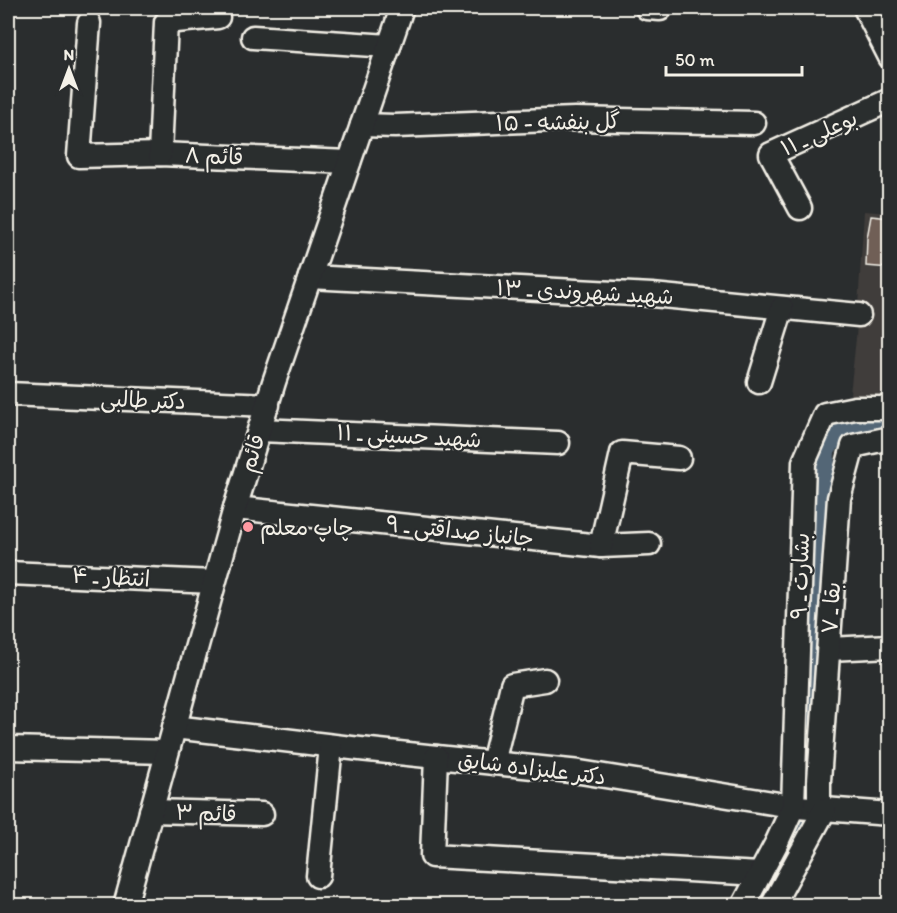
<svg xmlns="http://www.w3.org/2000/svg" width="897" height="913" font-family="Itim,'Playpen Sans Arabic',sans-serif">
  <rect width="100%" height="100%" fill="#2a2d2e"/>
  <filter id="ink" filterUnits="userSpaceOnUse"><feTurbulence type="fractalNoise" baseFrequency=".0167" numOctaves="2"/><feDisplacementMap in="SourceGraphic" scale="12" xChannelSelector="R" yChannelSelector="G"/><feConvolveMatrix kernelMatrix="1 2 1 2 8 2 1 2 1" color-interpolation-filters="sRGB"/></filter>
  <g filter="url(#ink)">
    <polygon fill="#3f3c3a" points="864,211 889,213 889,401 849,403 856,338"/>
    <g fill="none" stroke-linecap="round" stroke-linejoin="round">
      <g stroke="#536676" stroke-width="20">
        <polyline points="813,718 825,451 839,428 866,421 890,419"/>
        <polyline points="772,884 804,822"/>
      </g>
    </g>
    <polygon fill="#6f5e57" stroke="#f4f1e8" stroke-width="1.5" points="871,216 890,218 890,268 866,266 867,238"/>
    <g fill="none" stroke-linecap="round" stroke-linejoin="round">
      <g stroke="#f4f1e8" stroke-width="27">
        <g id="minor">
          <polyline points="647,8 660,9"/>
          <polyline points="865,8 890,57"/>
          <polyline points="89,23 79,156 160,154 349,162"/>
          <polyline points="253,37 389,46"/>
          <polyline points="362,125 395,126 575,119 754,123"/>
          <polyline points="160,154 166,22 218,17"/>
          <polyline points="800,208 771,154 890,100"/>
          <polyline points="310,277 652,295 859,315"/>
          <polyline points="759,382 782,308"/>
          <polyline points="8,394 268,405"/>
          <polyline points="260,430 558,443"/>
          <polyline points="235,508 601,546 649,544"/>
          <polyline points="601,546 622,453 679,458"/>
          <polyline points="8,573 214,582"/>
          <polyline points="829,649 890,646"/>
          <polyline points="174,727 360,749 580,772 797,807 890,814"/>
          <polyline points="8,748 167,752"/>
          <polyline points="436,757 432,856 760,874"/>
          <polyline points="493,763 512,685 545,680"/>
          <polyline points="819,809 819,781 839,498 853,446 890,438"/>
          <polyline points="151,811 262,814"/>
          <polyline points="318,876 331,746"/>
          <polyline points="125,906 235,508 274,382 402,8"/>
          <polyline points="743,906 776,844 793,807 804,462 825,414 855,408 890,408"/>
          <polyline points="772,906 825,809"/>
        </g>
      </g>
      <use href="#minor" stroke="#2a2d2e" stroke-width="22"/>
    </g>
  </g>
  <circle fill="#ff9aa2" stroke="#2a2d2e" stroke-width="2" cx="248" cy="527" r="6"/>
  <g text-anchor="middle" dominant-baseline="central" stroke-width="4.5" stroke-linejoin="round" paint-order="stroke">
    <g font-size="22" fill="#f4f1e8" stroke="#2a2d2e">
      <text transform="translate(558 122) rotate(-1)">گل بنفشه - ۱۵</text>
      <text transform="translate(819 133) rotate(-24)">بوعلی ـ ۱۱</text>
      <text transform="translate(214 156) rotate(2)">قائم ۸</text>
      <text transform="translate(585 292) rotate(3)">شهید شهروندی ـ ۱۳</text>
      <text transform="translate(143 400) rotate(2)">دکتر طالبی</text>
      <text transform="translate(409 436) rotate(3)">شهید حسینی ـ ۱۱</text>
      <text transform="translate(252 453) rotate(-72)">قائم</text>
      <text transform="translate(460 531) rotate(6)">جانباز صداقتی ـ ۹</text>
      <text transform="translate(800 576) rotate(-88)">بشارت ـ ۹</text>
      <text transform="translate(111 577) rotate(3)">انتظار ـ ۴</text>
      <text transform="translate(831 608) rotate(-86)">بقا ـ ۷</text>
      <text transform="translate(532 768) rotate(7)">دکتر علیزاده شایق</text>
      <text transform="translate(206 813) rotate(2)">قائم ۳</text>
    </g>
    <g font-size="22" fill="#f4f1e8" stroke="#2a2d2e" text-anchor="start">
      <text x="260" y="527">چاپ معلم</text>
    </g>
  </g>
  <rect width="897" height="913" fill="none" stroke="#2a2d2e" stroke-width="30"/>
  <rect x="15" y="15" width="867" height="883" fill="none" stroke="#f4f1e8" stroke-width="2" filter="url(#ink)"/>
  <g transform="translate(69 69)" stroke="#2a2d2e" stroke-width="4.5" paint-order="stroke">
  <path d="M0-4.5L10 22L0 15L-10 22Z" fill="#f4f1e8"/>
  <text y="-9" font-size="16" font-weight="bold" text-anchor="middle" fill="#f4f1e8">N</text>
  </g>
  <path d="M666 66v9h136v-9" fill="none" stroke="#f4f1e8" stroke-width="3"/>
  <text x="675" y="66" font-size="18" fill="#f4f1e8" stroke="#2a2d2e" stroke-width="4.5" paint-order="stroke">50 m</text>
</svg>
